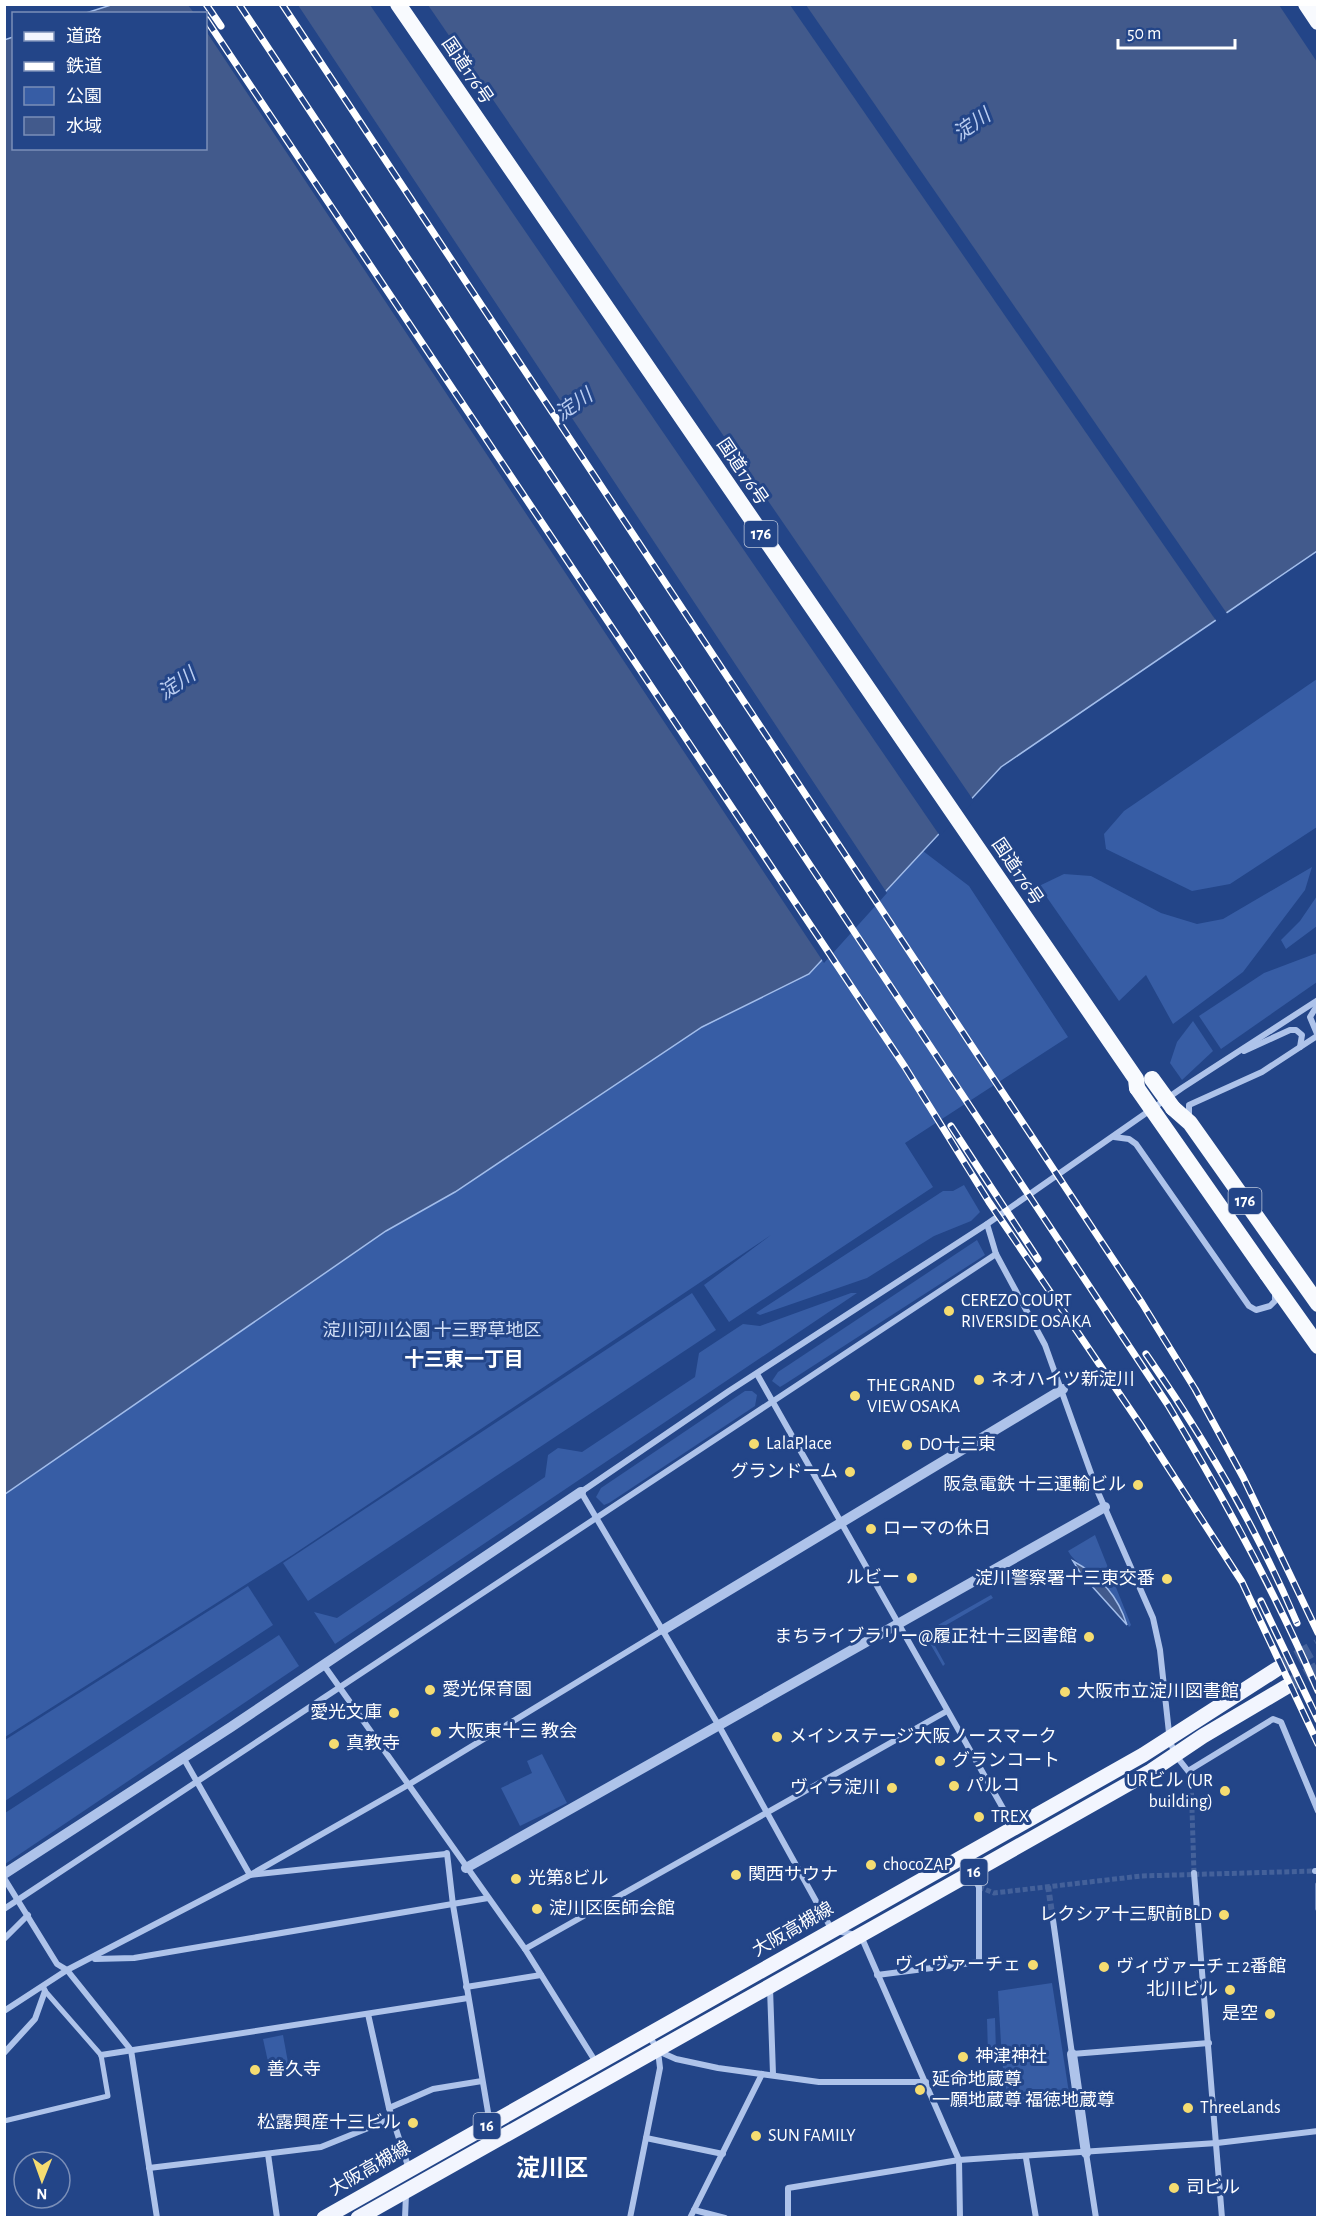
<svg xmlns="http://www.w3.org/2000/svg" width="1322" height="2222" font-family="'Alegreya Sans','Noto Sans JP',sans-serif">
  <rect width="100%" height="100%" fill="#234588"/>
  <g fill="#375da5">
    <polygon points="1317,679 1317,827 1230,884 1192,891 1106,849 1104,834 1124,811"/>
    <polygon points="923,851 969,886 1068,1037 905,1143 933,1187 729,1322 704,1285 771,1235 294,1554 5,1737 5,1494 386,1231 455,1192 702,1027 809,974"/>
    <polygon points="1312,867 1305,890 1243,972 1173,1024 1146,975 1119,1001 1039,886 1064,874 1091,876 1161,913 1197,924 1223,919"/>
    <polygon points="1317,896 1317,926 1286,949 1281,940 1300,921"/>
    <polygon points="1317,953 1317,982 1221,1049 1199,1016 1264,973"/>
    <polygon points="1193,1021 1213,1051 1182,1080 1170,1063 1177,1042"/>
    <polygon points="964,1185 980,1212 971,1221 934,1236 867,1278 760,1315 756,1313 943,1191 953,1191"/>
    <polygon points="977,1240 985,1255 785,1384 780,1387 772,1381 778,1372"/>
    <polygon points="692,1293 716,1330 308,1601 283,1563"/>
    <polygon points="851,1293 857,1293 335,1644 314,1612 337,1618 545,1477 548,1455 558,1448 582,1452 695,1377 699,1353 743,1324 760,1326"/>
    <polygon points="745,1391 752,1391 757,1395 755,1406 609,1503 604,1505 596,1497 601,1488"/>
    <path d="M 1095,1535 L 1131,1625 L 1129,1627 C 1121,1608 1114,1593 1099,1579 C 1088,1568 1075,1564 1068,1551 Z"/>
    <polygon points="248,1586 273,1625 5,1801 5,1740"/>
    <polygon points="991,1595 993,1598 929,1635 945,1664 943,1666 924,1633"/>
    <polygon points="279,1635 299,1666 5,1864 5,1813"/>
    <polygon points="542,1754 567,1803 520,1826 501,1788 532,1773 527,1761"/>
    <polygon points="1052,1983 1069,2093 1008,2102 1002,2061 998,1991"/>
    <polygon points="995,2018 996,2053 988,2053 987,2019"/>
    <polygon points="283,2035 289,2068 270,2071 263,2039"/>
  </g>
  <g fill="#425a8c" stroke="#a2bdeb" stroke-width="1.5">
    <polygon points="114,4 1318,5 1317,551 1001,767 809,974 702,1027 455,1192 386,1231 5,1494 4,40 13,37 14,148 206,148 206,14 86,13"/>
    <path d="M 1073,1561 C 1099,1575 1118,1596 1127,1625 L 1081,1574 Z"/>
  </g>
  <g fill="#234588">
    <polygon points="188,5 298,5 887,893 824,963 206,31 206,14 194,13"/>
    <polygon points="370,5 428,5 974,801 940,836"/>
    <polygon points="790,5 806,5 1228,615 1217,622"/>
    <polygon points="1279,5 1317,5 1317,62"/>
  </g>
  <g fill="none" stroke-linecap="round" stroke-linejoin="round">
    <g stroke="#44619a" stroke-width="5" stroke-dasharray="5 2.5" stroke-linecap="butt">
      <polyline points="1188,1771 1191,1778 1194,1873"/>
      <polyline points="979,1887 994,1893 1141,1876 1315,1871"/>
    </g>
    <polyline stroke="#44619a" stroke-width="6" stroke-dasharray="6 3" stroke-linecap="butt" points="1048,1886 1053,1920"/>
    <g stroke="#44619a" stroke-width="15" stroke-dasharray="15 8" stroke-linecap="butt">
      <polyline points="1277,1669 1318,1646"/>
      <polyline points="1286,1687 1318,1669"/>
    </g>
    <g stroke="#aec3ea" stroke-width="5">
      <polyline points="1318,1884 1318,1909"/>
      <polyline points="4,2121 108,2096 101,2055 45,1991"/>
    </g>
    <g stroke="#aec3ea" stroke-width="6">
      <polyline points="1318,1004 1310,1017 1318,1036"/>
      <polyline points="1244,1051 1290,1030 1296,1030 1302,1035 1300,1047"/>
      <polyline points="1189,1118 1189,1105 1262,1072 1317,1036"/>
      <polyline points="1114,1137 1129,1139 1136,1144 1249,1306 1256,1310 1270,1306 1275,1301 1275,1292"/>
      <polyline points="987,1224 996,1254 1045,1345 1097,1490 1153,1618 1160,1650 1170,1742 1177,1757 1188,1771 1273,1719 1281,1722 1318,1811"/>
      <polyline points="757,1374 1013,1826"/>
      <polyline points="323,1664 525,1949 597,2064"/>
      <polyline points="184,1759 250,1875 446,1854"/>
      <polyline points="447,1853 453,1905 490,2124"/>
      <polyline points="1315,1871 1318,1871"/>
      <polyline points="1194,1873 1222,2218"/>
      <polyline points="4,1878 57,1964 67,1970 131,2050 157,2218"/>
      <polyline points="4,1909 996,1254"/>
      <polyline points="1053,1920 1072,2054 1209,2043"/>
      <polyline points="4,1939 28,1915"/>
      <polyline points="525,1949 947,1711"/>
      <polyline points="95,1959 134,1958 488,1898"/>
      <polyline points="877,1975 979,1962 979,1887 972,1874"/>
      <polyline points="466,1987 541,1975"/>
      <polyline points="770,1988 773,2074"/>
      <polyline points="4,2011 67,1970 250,1875 408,1785 663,1630"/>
      <polyline points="368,2014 389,2108 409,2169"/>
      <polyline points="658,2051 676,2059 718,2068 819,2082 926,2082"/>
      <polyline points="4,2053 35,2019 45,1991 43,1987"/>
      <polyline points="101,2055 468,1998"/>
      <polyline points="389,2108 433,2089 482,2081"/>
      <polyline points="646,2138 723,2154"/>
      <polyline points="1086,2153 1096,2218"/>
      <polyline points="268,2154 277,2218"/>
      <polyline points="1026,2158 1036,2218"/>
      <polyline points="149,2168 321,2147 393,2118"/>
      <polyline points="694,2210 725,2218"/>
      <polyline points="405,2218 406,2194"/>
      <polyline points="630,2218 660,2068 658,2051 649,2035"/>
      <polyline points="690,2218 762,2074"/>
      <polyline points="788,2218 788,2188 959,2160 1217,2143 1318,2131"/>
      <polyline points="960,2218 959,2160 861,1936 832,1930 719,1726 581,1492 729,1391 987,1224 1182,1088 1318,1000"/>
    </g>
    <g stroke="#aec3ea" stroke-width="10">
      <polyline points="663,1630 1063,1389"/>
      <polyline points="466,1868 1105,1507"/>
      <polyline points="4,1874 231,1727 581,1492"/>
      <polyline points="1072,2054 1086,2153"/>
    </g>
    <g stroke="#f2f5fe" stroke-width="15">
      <polyline points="324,2218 1143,1755 1277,1669"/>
      <polyline points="358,2218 971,1873 1151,1771 1203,1736 1286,1687"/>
    </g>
    <g stroke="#f8fafe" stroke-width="16">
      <polyline points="398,4 1136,1079 1137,1088"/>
      <polyline points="1306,4 1318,22"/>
      <polyline points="1173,1108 1190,1123 1318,1304"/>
      <polyline points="1267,1274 1318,1346"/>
    </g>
    <g stroke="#fff" stroke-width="7">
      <g id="rail">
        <polyline points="206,4 221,26"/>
        <path d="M 239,4 L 1168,1405 C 1224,1498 1275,1592 1318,1691"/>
        <polyline points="282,4 1142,1303 1195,1389 1243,1477 1318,1633"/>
        <polyline points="206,19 905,1067 989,1202 1140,1424 1242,1582 1318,1744"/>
        <polyline points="951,1126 1038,1259"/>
        <path d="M 1146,1354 C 1205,1439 1257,1529 1297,1623"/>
        <polyline points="1261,1601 1318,1720"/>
      </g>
    </g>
    <use href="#rail" stroke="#234588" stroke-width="4.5" stroke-dasharray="14" stroke-linecap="butt"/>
    <g stroke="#f8fafe" stroke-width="16">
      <polyline points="1152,1079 1173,1108"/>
      <polyline points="1137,1088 1267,1274"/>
    </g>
  </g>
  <g fill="#f5dc71" stroke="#234588" stroke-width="2">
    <circle cx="949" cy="1311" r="6"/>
    <circle cx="979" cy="1380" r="6"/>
    <circle cx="855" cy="1396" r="6"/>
    <circle cx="754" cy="1444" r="6"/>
    <circle cx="907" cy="1445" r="6"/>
    <circle cx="850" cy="1472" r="6"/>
    <circle cx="1138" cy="1485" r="6"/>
    <circle cx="871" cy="1529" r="6"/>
    <circle cx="912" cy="1578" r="6"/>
    <circle cx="1167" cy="1579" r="6"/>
    <circle cx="1089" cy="1637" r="6"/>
    <circle cx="430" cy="1690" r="6"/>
    <circle cx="1065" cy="1692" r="6"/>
    <circle cx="394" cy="1713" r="6"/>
    <circle cx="436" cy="1732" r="6"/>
    <circle cx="777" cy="1737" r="6"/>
    <circle cx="334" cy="1744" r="6"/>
    <circle cx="940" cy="1761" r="6"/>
    <circle cx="954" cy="1786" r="6"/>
    <circle cx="892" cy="1788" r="6"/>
    <circle cx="1225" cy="1791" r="6"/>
    <circle cx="979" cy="1817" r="6"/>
    <circle cx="871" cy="1865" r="6"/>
    <circle cx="736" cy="1875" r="6"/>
    <circle cx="516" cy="1879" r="6"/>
    <circle cx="537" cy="1909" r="6"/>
    <circle cx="1224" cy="1915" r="6"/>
    <circle cx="1033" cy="1965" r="6"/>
    <circle cx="1104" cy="1967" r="6"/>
    <circle cx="1230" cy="1990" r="6"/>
    <circle cx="1270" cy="2014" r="6"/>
    <circle cx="963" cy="2057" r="6"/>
    <circle cx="255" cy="2070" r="6"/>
    <circle cx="920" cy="2090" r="6"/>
    <circle cx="1188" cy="2108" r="6"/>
    <circle cx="413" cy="2123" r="6"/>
    <circle cx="756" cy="2136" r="6"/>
    <circle cx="1174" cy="2188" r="6"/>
  </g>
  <g text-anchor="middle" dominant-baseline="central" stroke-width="6" stroke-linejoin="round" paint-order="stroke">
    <g fill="#234588" stroke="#bdc7db" stroke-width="1.5">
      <rect x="744.5" y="521" width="33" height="26" rx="4.5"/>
      <rect x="1228.5" y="1188" width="33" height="26" rx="4.5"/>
      <rect x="960.5" y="1859" width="27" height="26" rx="4.5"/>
      <rect x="473.5" y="2113" width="27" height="26" rx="4.5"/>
    </g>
    <g font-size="16" font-weight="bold" fill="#fff">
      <text x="761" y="534">176</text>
      <text x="1245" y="1201">176</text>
      <text x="974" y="1872">16</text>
      <text x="487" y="2126">16</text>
    </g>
    <g font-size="18" fill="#fff" stroke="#234588">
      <text transform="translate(467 71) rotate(56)">国道176号</text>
      <text transform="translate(742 472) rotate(56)">国道176号</text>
      <text transform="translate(1017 872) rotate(56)">国道176号</text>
      <text transform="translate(793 1930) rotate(-30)">大阪高槻線</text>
      <text transform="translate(370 2169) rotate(-30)">大阪高槻線</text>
    </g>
    <g font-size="18" fill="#fff" stroke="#234588" text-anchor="start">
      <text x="961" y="1301">CEREZO COURT<tspan x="961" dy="21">RIVERSIDE OSAKA</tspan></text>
      <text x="991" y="1380">ネオハイツ新淀川</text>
      <text x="867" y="1386">THE GRAND<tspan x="867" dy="21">VIEW OSAKA</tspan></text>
      <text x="766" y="1444">LalaPlace</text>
      <text x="919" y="1445">DO十三東</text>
      <text x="838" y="1472" text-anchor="end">グランドーム</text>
      <text x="1126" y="1485" text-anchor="end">阪急電鉄 十三運輸ビル</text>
      <text x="883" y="1529">ローマの休日</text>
      <text x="900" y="1578" text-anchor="end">ルビー</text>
      <text x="1155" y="1579" text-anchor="end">淀川警察署十三東交番</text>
      <text x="1077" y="1637" text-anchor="end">まちライブラリー@履正社十三図書館</text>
      <text x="442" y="1690">愛光保育園</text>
      <text x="1077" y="1692">大阪市立淀川図書館</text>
      <text x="382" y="1713" text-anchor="end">愛光文庫</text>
      <text x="448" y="1732">大阪東十三 教会</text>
      <text x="789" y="1737">メインステージ大阪ノースマーク</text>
      <text x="346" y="1744">真教寺</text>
      <text x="952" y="1761">グランコート</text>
      <text x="1213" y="1781" text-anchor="end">URビル (UR<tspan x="1213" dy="21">building)</tspan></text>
      <text x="966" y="1786">パルコ</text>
      <text x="880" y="1788" text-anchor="end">ヴィラ淀川</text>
      <text x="991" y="1817">TREX</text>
      <text x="883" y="1865">chocoZAP</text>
      <text x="748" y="1875">関西サウナ</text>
      <text x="528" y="1879">光第8ビル</text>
      <text x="549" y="1909">淀川区医師会館</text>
      <text x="1212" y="1915" text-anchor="end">レクシア十三駅前BLD</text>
      <text x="1021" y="1965" text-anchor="end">ヴィヴァーチェ</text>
      <text x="1116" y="1967">ヴィヴァーチェ2番館</text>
      <text x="1218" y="1990" text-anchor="end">北川ビル</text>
      <text x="1258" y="2014" text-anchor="end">是空</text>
      <text x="975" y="2057">神津神社</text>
      <text x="267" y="2070">善久寺</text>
      <text x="932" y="2080">延命地蔵尊<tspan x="932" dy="21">一願地蔵尊 福徳地蔵尊</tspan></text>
      <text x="1200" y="2108">ThreeLands</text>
      <text x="401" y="2123" text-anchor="end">松露興産十三ビル</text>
      <text x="768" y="2136">SUN FAMILY</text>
      <text x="1186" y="2188">司ビル</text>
    </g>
    <g font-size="18" fill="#d3e0f7" stroke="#234588">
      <text x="432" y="1331">淀川河川公園 十三野草地区</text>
    </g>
    <g font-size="20" font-style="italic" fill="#bacdf1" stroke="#234588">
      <text transform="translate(972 125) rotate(-35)">淀川</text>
      <text transform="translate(574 405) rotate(-35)">淀川</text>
      <text transform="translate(177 684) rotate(-35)">淀川</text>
    </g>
    <g font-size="20" font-weight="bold" fill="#fff" stroke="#234588">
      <text x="464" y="1360">十三東一丁目</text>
    </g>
    <g font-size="24" font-weight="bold" fill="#fff" stroke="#234588">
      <text x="552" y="2169">淀川区</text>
    </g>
  </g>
  <rect width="1322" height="2222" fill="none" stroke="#ffffff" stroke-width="12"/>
  <rect x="12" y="12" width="195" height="138" fill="#234588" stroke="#7b8fb8" stroke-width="1.5"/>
  <rect x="24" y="32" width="30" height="9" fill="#f2f5fe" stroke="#7b8fb8" stroke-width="1.5"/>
  <text x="66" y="42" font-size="18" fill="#ffffff">道路</text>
  <rect x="24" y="62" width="30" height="9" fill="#ffffff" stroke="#7b8fb8" stroke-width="1.5"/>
  <text x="66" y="72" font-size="18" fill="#ffffff">鉄道</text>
  <rect x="24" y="87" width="30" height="18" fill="#375da5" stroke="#7b8fb8" stroke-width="1.5"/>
  <text x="66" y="102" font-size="18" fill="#ffffff">公園</text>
  <rect x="24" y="117" width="30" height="18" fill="#425a8c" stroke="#7b8fb8" stroke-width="1.5"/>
  <text x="66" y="132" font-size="18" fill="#ffffff">水域</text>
  <g transform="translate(42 2180) rotate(181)"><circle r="28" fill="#234588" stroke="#7b8fb8" stroke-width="1.5"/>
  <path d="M0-4.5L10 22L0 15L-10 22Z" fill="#f5dc71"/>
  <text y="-9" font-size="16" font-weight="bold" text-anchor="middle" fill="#ffffff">N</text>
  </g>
  <path d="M1118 39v9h117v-9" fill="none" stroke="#ffffff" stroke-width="3"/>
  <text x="1127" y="39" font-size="18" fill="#ffffff" stroke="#234588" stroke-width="4.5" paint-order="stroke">50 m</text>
</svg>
